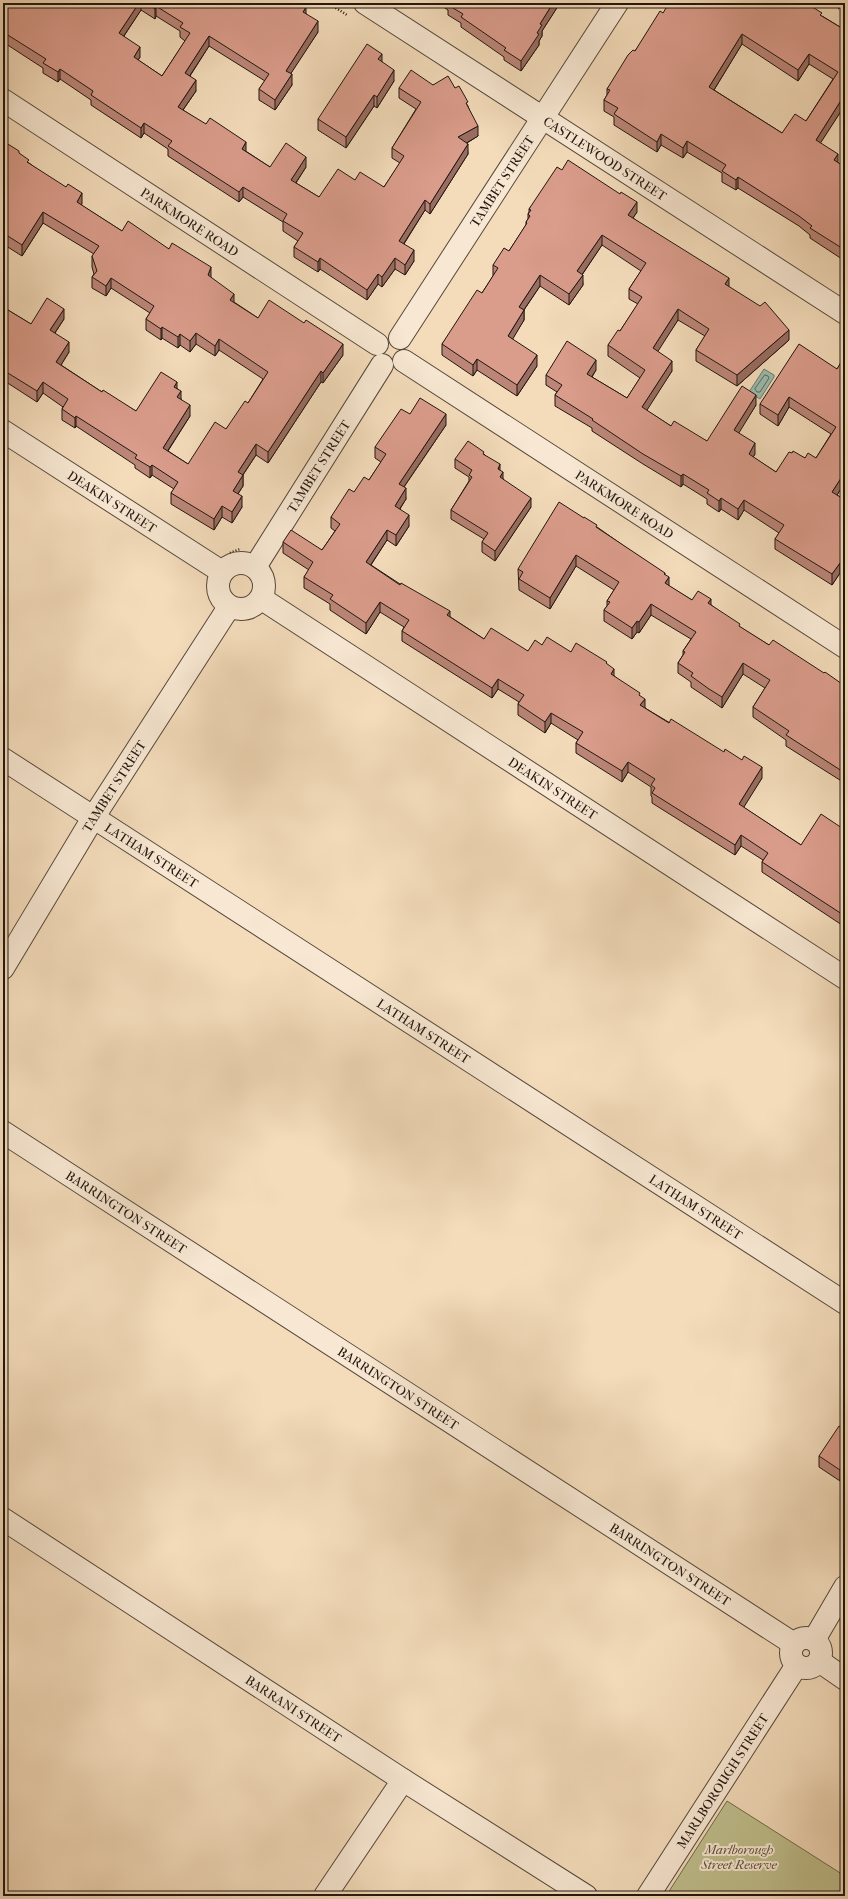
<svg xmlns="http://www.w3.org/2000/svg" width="848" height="1899" font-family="'IM FELL French Canon',serif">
  <rect width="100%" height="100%" fill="#f4dcbb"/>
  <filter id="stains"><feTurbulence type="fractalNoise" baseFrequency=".005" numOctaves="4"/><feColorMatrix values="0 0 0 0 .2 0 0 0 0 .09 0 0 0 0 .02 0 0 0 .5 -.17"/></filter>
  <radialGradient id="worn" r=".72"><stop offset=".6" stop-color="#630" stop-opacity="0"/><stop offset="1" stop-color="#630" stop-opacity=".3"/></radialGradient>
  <polygon fill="#bfbf8d" stroke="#706a4e" points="727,1801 845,1876 845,1896 666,1896"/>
  <polygon fill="#9cbcae" stroke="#6b7a6f" points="764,369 774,375 774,377 760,399 749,392"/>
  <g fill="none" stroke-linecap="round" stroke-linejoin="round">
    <polygon stroke="#5e695f" stroke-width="1" points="765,375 768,376 769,378 760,392 757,392 755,389"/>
    <g stroke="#56483b" stroke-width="24">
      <g id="minor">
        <path id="s1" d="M 365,3 L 845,313"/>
        <path id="s2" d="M 3,100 L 377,344"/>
        <path id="s3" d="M 400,338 L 617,3"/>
        <path id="s4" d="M 404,361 L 845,647"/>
        <path id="s5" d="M 3,431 L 222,572"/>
        <circle cx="241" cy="586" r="23"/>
        <path id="s6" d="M 255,567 L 382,365"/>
        <path id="s7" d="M 262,599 L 845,978"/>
        <path id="s8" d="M 3,759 L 845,1303"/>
        <path id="s9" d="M 3,968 L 93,818 L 229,607"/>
        <path id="s10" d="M 3,1132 L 794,1644"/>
        <path id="s11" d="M 3,1519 L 403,1780 L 586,1896"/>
        <circle cx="806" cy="1653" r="15"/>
        <polyline points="814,1640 845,1587"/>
        <polyline points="819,1661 845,1679"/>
        <polyline points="325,1896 403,1780"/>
        <path id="s12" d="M 648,1896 L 797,1665"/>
      </g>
    </g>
    <g stroke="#211610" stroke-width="2.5" stroke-dasharray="1 2" stroke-linecap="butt">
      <polyline points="328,3 347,15"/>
      <polyline points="831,3 845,12"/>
      <polyline points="230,553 240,549"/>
    </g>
    <use href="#minor" stroke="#f8e8d3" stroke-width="22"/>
  </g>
  <g fill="#bb8678" stroke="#211610" fill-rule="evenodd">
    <path d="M 3,3 L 300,3 L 306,14 L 318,32 L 290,74 L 292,85 L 275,110 L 259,100 L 259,89 L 265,81 L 209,46 L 190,76 L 196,91 L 183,110 L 270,167 L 306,167 L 296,183 L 319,197 L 355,180 L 384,187 L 400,163 L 392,158 L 392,148 L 416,109 L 399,98 L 399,88 L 433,85 L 455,88 L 468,106 L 478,136 L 467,143 L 468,154 L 430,214 L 425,210 L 404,244 L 414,261 L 405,275 L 395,269 L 382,287 L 378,284 L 367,300 L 320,269 L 318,272 L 294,257 L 294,247 L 298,241 L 283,231 L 283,222 L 243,197 L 239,202 L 168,156 L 168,149 L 144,133 L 141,138 L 91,105 L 91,100 L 60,79 L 58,82 L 43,73 L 43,68 L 3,42 ZM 141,10 L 155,19 L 156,16 L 180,31 L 180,37 L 185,41 L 162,76 L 138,60 L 140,57 L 124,36 Z"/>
    <polygon points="437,3 560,3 542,31 542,36 539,41 539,45 521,71 504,60 504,57 461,27 461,23 448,15 448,10"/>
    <path d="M 663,13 L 822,16 L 845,30 L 845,105 L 820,143 L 838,163 L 845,167 L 845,261 L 810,238 L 810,235 L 799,226 L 738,188 L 736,190 L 722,182 L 722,173 L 687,152 L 683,158 L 661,145 L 657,152 L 614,125 L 614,117 L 604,111 L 604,100 L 607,95 L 607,89 ZM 742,44 L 798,81 L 809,64 L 833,79 L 806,121 L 782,133 L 714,90 Z"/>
    <polygon points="382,62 394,81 377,108 374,106 346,148 318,130 318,119"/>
    <polygon points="3,141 19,153 29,163 82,204 81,205 122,231 169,249 211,277 234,302 258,318 343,355 323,383 321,382 268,463 256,455 243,475 243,486 238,494 242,507 232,523 222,517 214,530 171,504 171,493 174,489 152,475 150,478 135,468 135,465 76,426 75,428 62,420 62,409 63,407 43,393 37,402 3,380 3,307 31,324 64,319 55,333 69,352 61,365 102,392 136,411 177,388 181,399 190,416 168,451 188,464 226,429 248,403 263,379 219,350 215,356 196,344 190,352 180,345 178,348 162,338 161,340 146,330 146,319 150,313 111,288 106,296 92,288 92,277 94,274 92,267 92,256 94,254 43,223 22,256 3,244"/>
    <polygon points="562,170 637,212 633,218 729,287 789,340 737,386 696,361 696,350 705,336 678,320 657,351 672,371 646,410 671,426 707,441 756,405 738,433 755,454 753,457 776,472 792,453 805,458 816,458 831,434 789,407 778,426 760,414 760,404 837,369 845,358 845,483 837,495 845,500 845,576 840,573 832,585 775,549 775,539 779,533 744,510 738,520 721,509 719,512 707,504 707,499 683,484 681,487 643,464 592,431 592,428 555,406 555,395 557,392 546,385 546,375 596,370 592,377 627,398 640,378 608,356 608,345 620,331 638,304 629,299 629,289 641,271 602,245 582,275 583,285 569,305 540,286 524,310 524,320 512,339 537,366 517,396 477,370 473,376 442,355 442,344 482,293 493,276 493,265 509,251 526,225 526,222 528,219 528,214 529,212 529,209"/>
    <polygon points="410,414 446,425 404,487 406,499 400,509 409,526 396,546 387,540 371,565 484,639 528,651 542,645 571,652 607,664 614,676 640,696 645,708 762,778 743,807 801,845 845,830 845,927 762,872 762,862 763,860 741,846 735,855 652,803 652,797 651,796 651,787 628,772 622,782 576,753 576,743 578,740 551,723 545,733 518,715 518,704 519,702 498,689 492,698 402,641 402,631 404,627 380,612 366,634 330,610 330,604 304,588 304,577 309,570 283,553 283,542 322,550 335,531 331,528 331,517 354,492 369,480 381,462 375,458 375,447"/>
    <polygon points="484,454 500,470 503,479 531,507 495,561 482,552 482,542 484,539 451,519 451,510 469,481 469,477 455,468 455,459"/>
    <polygon points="597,527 665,575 669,586 692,600 711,605 740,627 769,645 845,686 845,789 843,788 843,782 786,746 786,740 753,717 753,707 765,688 743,674 722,708 709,699 691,687 691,682 678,673 678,663 683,655 683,651 691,639 651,615 639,633 637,632 632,639 604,621 604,610 607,606 607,601 614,590 576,566 550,609 519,590 518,569"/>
    <polygon points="845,1430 840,1481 819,1467 819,1456"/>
  </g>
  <g fill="#996d61" stroke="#211610">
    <polygon points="139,3 141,3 141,10 119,43 119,33"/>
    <polygon points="553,3 560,3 542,31 542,36 539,41 539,45 521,71 521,61 537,33 540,24"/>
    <polygon points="156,6 156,16 155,19 155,9"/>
    <polygon points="306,7 306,17 303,12"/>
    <polygon points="318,21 318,32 286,81 286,71"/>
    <polygon points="742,34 742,44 709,98 709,87"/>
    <polygon points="209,36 209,46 185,83 185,73"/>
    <polygon points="140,47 140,57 134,67 134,57"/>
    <polygon points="382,54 382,64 378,59"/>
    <polygon points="809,54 809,64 798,81 798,70"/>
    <polygon points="60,69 60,79 58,82 58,72"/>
    <polygon points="394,70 394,81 377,108 377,97"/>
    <polygon points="292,74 292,85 275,110 275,100"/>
    <polygon points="196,80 196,91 178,117 178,107"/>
    <polygon points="845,94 845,105 816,150 816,140"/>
    <polygon points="374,95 374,106 346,148 346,137"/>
    <polygon points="144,123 144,133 141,138 141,128"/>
    <polygon points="478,126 478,136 458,148 458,137"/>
    <polygon points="661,134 661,145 657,152 657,142"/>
    <polygon points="687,141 687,152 683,158 683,148"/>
    <polygon points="246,142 246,152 242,149"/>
    <polygon points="468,144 468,154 430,214 430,204"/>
    <polygon points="838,154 838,164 834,160"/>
    <polygon points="306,157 306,167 291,190 291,180"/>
    <polygon points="738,177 738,188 736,190 736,180"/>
    <polygon points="243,187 243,197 239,202 239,192"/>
    <polygon points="82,193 82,204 77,212 77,202"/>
    <polygon points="425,200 425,210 399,251 399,241"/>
    <polygon points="637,202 637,212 628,225 628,215"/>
    <polygon points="43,212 43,223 22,256 22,245"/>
    <polygon points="602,235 602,245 577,282 577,271"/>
    <polygon points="414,250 414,261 405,275 405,265"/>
    <polygon points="320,258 320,269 318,272 318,262"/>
    <polygon points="395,258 395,269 382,287 382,277"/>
    <polygon points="211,267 211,278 208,275"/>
    <polygon points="378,274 378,284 367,300 367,290"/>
    <polygon points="540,275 540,286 519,317 519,307"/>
    <polygon points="583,275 583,285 569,305 569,294"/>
    <polygon points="111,278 111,288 106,296 106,286"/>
    <polygon points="729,278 729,289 725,284"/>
    <polygon points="234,294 234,304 230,300"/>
    <polygon points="64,309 64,319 50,340 50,330"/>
    <polygon points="678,309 678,320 653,359 653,348"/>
    <polygon points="524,310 524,320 508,347 508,336"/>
    <polygon points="162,327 162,338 161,340 161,329"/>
    <polygon points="789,330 789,340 737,386 737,375"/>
    <polygon points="196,333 196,344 190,352 190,341"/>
    <polygon points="180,334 180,345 178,348 178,337"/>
    <polygon points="219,339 219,350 215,356 215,346"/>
    <polygon points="69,342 69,352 56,373 56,362"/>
    <polygon points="343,344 343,355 323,383 323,373"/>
    <polygon points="537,355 537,366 517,396 517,385"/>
    <polygon points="477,359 477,370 473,376 473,365"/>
    <polygon points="596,360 596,370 587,384 587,374"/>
    <polygon points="672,361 672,371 642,418 642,407"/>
    <polygon points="321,371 321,382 268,463 268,452"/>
    <polygon points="43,382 43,393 37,402 37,391"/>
    <polygon points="177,382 177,392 174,387"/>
    <polygon points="181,391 181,401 177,397"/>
    <polygon points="756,395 756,405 734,441 734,430"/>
    <polygon points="789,397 789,407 778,426 778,415"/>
    <polygon points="190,405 190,416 163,458 163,448"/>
    <polygon points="446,414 446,425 399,494 399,484"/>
    <polygon points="76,416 76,426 75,428 75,418"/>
    <polygon points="755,443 755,454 749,464 749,454"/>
    <polygon points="256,444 256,455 238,482 238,472"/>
    <polygon points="500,464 500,474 498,469"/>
    <polygon points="152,465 152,475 150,478 150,467"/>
    <polygon points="503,472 503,482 500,477"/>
    <polygon points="845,472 845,483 832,502 832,492"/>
    <polygon points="683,474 683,484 681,487 681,476"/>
    <polygon points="243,475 243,486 233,501 233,491"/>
    <polygon points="406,488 406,499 395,516 395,506"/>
    <polygon points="242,496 242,507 232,523 232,512"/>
    <polygon points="531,498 531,507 495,561 495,551"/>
    <polygon points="721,498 721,509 719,512 719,501"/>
    <polygon points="744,500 744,510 738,520 738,509"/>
    <polygon points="222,506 222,517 214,530 214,519"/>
    <polygon points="409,515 409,526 396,546 396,535"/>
    <polygon points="387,530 387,540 366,572 366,562"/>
    <polygon points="576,555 576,566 550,609 550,598"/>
    <polygon points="840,563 840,573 832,585 832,574"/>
    <polygon points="665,573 665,583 669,577 669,588 665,594 664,574"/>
    <polygon points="711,599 711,609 708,603"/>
    <polygon points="380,602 380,612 366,634 366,623"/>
    <polygon points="651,604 651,615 639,633 639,622"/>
    <polygon points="450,611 450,622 447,615"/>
    <polygon points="637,621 637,632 632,639 632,628"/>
    <polygon points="743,663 743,674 722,708 722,697"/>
    <polygon points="614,669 614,680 611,674"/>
    <polygon points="498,679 498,689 492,698 492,688"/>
    <polygon points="645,699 645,709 640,705"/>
    <polygon points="551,713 551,723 545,733 545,722"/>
    <polygon points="628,762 628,772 622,782 622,771"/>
    <polygon points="762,767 762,778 739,815 739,804"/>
    <polygon points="741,835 741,846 735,855 735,845"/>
    <polygon points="845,1462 845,1473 840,1481 840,1470"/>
  </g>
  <g fill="#da9c8b" stroke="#211610" fill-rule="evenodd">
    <polygon points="3,3 139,3 119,33 140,47 134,57 162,76 190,33 180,27 183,23 156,6 155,9 146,3 300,3 306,7 303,12 318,21 286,71 292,74 275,100 259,89 269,74 209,36 185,73 196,80 178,107 206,124 210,118 246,142 242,149 270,167 286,143 306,157 291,180 319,197 338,169 355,180 360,172 384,187 404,156 392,148 421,102 399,88 411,70 433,85 448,76 455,88 459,86 468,102 466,103 478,126 458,137 468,144 430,204 425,200 399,241 414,250 405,265 395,258 382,277 378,274 367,290 320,258 318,262 294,247 303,233 283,221 287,214 243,187 239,192 168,146 172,141 144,123 141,128 91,95 93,91 60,69 58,72 43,63 46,59 3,32"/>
    <polygon points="449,3 553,3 540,24 542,25 537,33 539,34 521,61 504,50 506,48 461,17 463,14 448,5"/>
    <path d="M 669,3 L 806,3 L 822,13 L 820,15 L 845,30 L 845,94 L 816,140 L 838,154 L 834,160 L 845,167 L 845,250 L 810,228 L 812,226 L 799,216 L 738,177 L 736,180 L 722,171 L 726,165 L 687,141 L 683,148 L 661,134 L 657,142 L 614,114 L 618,108 L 604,100 L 610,90 L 607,89 L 628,55 L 633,50 L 635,51 L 660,11 L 663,13 ZM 742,34 L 798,70 L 809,54 L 838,72 L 806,121 L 795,114 L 782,133 L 709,87 Z"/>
    <polygon points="367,44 382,54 378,59 394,70 377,97 374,95 346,137 318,119"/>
    <polygon points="3,141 19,151 19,153 29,160 27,162 66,187 68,184 82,193 77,202 122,231 128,221 169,249 172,243 211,267 208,275 234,294 230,300 258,318 269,300 304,323 306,320 343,344 323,373 321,371 268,452 256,444 238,472 243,475 233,491 242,496 232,512 222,506 214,519 171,493 178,482 152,465 150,467 135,458 137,455 76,416 75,418 62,409 68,399 43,382 37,391 3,370 3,307 31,324 47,298 64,309 50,330 69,342 56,362 102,392 103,390 136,411 161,372 177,382 174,387 181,391 177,397 190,405 163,448 188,464 215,422 226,429 245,401 248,403 268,372 219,339 215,346 196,333 190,341 180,334 178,337 162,327 161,329 146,319 154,306 111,278 106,286 92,277 97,271 92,256 99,246 43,212 22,245 3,233"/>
    <polygon points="568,160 620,194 621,192 637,202 628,215 729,278 725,284 760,306 765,302 789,330 737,375 696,350 709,329 678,309 653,348 672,361 642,407 671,426 674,421 707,441 742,386 756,395 734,430 755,443 749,454 776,472 789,452 792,453 793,451 805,458 808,453 816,458 836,427 789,397 778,415 760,404 799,344 837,369 844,357 845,358 845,472 832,492 845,500 845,566 840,563 832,574 775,539 784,525 744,500 738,509 721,498 719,501 707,493 709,490 683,474 681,476 643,454 592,420 593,419 555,395 562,385 546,375 567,341 596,360 587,374 627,398 645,370 608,345 618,330 620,331 642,297 629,289 646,263 602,235 577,271 583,275 569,294 540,275 519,307 524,310 508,336 537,355 517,385 477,359 473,365 442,344 477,290 482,293 498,268 493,265 504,248 509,251 527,223 526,222 530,216 528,214 531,210 529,209 557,167 562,170"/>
    <polygon points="420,398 446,414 399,484 406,488 395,506 409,515 396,535 387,530 366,562 400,585 401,583 450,611 447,615 484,639 491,628 528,651 535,640 542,645 547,637 571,652 576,643 607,662 606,663 614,669 611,674 640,693 639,695 645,699 640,705 669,723 671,719 724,752 725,749 742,760 744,756 762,767 739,804 801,845 821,814 845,830 845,916 762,862 768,853 741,835 735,845 652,793 655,788 651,785 655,779 628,762 622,771 576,743 583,732 551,713 545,722 518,704 524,695 498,679 492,688 402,631 409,620 380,602 366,623 330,599 333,595 304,577 313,562 283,542 291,530 322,550 340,524 331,517 349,489 354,492 364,477 369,480 386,454 375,447 401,409 410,414"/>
    <polygon points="468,441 484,452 483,454 500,464 498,469 503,472 500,477 531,498 495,551 482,542 488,533 451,510 472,477 469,475 472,470 455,459"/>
    <polygon points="559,502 584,518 584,517 597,525 596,527 665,573 664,574 669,577 665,583 692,600 698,591 711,599 708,603 740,624 739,626 769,645 773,640 824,673 825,672 845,686 845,773 786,735 789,731 753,707 770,680 743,663 722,697 709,689 691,676 693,673 678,663 685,652 683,651 696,632 651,604 639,622 637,621 632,628 604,610 610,602 607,601 619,582 576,555 550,598 519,579 523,572 518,569"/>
    <polygon points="839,1426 845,1430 845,1462 840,1470 819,1456"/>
  </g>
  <g text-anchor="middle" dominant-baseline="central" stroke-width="4" stroke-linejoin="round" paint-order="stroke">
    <g font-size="13" fill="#211610" stroke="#f8e8d3">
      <text stroke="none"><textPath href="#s1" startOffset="286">CASTLEWOOD STREET</textPath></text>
      <text stroke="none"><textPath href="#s3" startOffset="187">TAMBET STREET</textPath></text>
      <text stroke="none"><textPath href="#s2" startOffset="223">PARKMORE ROAD</textPath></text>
      <text stroke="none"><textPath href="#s6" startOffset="119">TAMBET STREET</textPath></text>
      <text stroke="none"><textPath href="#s5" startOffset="130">DEAKIN STREET</textPath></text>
      <text stroke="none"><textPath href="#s4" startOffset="263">PARKMORE ROAD</textPath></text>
      <text stroke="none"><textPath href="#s9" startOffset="213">TAMBET STREET</textPath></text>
      <text stroke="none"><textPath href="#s7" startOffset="347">DEAKIN STREET</textPath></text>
      <text stroke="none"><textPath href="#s8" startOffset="177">LATHAM STREET</textPath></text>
      <text stroke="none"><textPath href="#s8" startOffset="501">LATHAM STREET</textPath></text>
      <text stroke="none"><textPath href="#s8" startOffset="825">LATHAM STREET</textPath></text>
      <text stroke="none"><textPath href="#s10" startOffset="147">BARRINGTON STREET</textPath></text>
      <text stroke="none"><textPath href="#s10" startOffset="471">BARRINGTON STREET</textPath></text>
      <text stroke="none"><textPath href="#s10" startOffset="795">BARRINGTON STREET</textPath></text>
      <text stroke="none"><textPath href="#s11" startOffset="347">BARRANI STREET</textPath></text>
      <text stroke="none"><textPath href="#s12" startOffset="137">MARLBOROUGH STREET</textPath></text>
    </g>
    <g font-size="13" font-style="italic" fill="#58513c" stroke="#f8e8d3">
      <text x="739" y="1849">Marlborough<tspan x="739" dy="15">Street Reserve</tspan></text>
    </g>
  </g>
  <rect width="848" height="1899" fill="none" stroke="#f4dcbb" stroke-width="16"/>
  <rect x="4" y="4" width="840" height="1891" fill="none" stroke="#211610" stroke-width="2"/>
  <rect x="8" y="8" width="832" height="1883" fill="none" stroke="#211610"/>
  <rect width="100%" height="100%" filter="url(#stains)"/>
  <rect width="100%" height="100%" fill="url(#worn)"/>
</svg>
